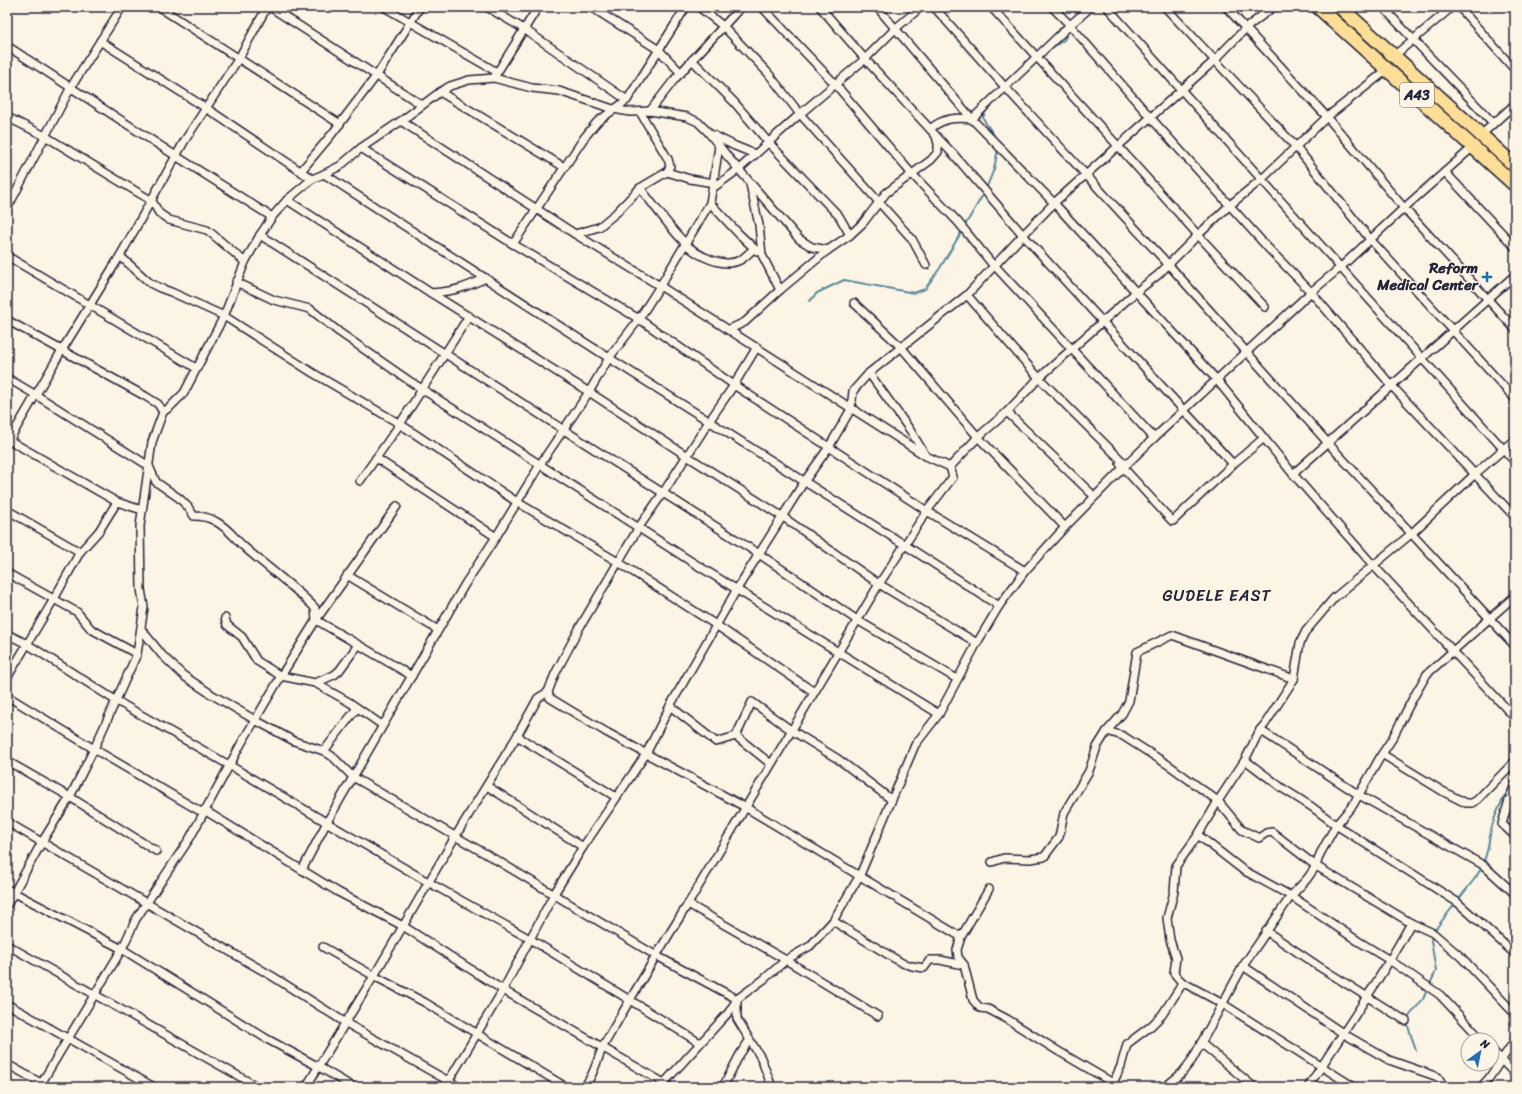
<svg xmlns="http://www.w3.org/2000/svg" width="1522" height="1094" font-family="Sriracha,sans-serif">
  <rect width="100%" height="100%" fill="#fcf5e5"/>
  <filter id="ink" filterUnits="userSpaceOnUse"><feTurbulence type="fractalNoise" baseFrequency=".025" numOctaves="2"/><feDisplacementMap in="SourceGraphic" scale="8" xChannelSelector="R" yChannelSelector="G"/><feConvolveMatrix kernelMatrix="1 2 1 2 8 2 1 2 1" color-interpolation-filters="sRGB"/></filter>
  <g filter="url(#ink)">
    <g fill="none" stroke-linecap="round" stroke-linejoin="round">
      <g stroke="#5a899c" stroke-width="2">
        <polyline points="1047,51 1064,40 1068,32 1067,29"/>
        <path d="M 987,109 L 983,117 C 985,125 993,131 996,139"/>
        <polyline points="986,189 994,169 998,149"/>
        <polyline points="964,227 984,193"/>
        <polyline points="810,301 817,293 844,280 914,293 925,289 940,268 962,231"/>
        <path d="M 1483,863 C 1489,850 1488,843 1491,830 C 1495,813 1506,793 1515,779"/>
        <polyline points="1434,931 1476,877 1482,867"/>
        <polyline points="1407,1019 1423,999 1436,971 1431,940 1432,935"/>
        <polyline points="1407,1023 1416,1051"/>
      </g>
      <g stroke="#22223b" stroke-width="10">
        <g id="street">
          <polyline points="159,7 340,124"/>
          <polyline points="270,7 422,105"/>
          <polyline points="384,7 497,72"/>
          <polyline points="487,7 524,29 627,100"/>
          <polyline points="591,7 659,50 681,73"/>
          <polyline points="699,7 723,26 768,73 800,114 912,239 926,265"/>
          <polyline points="762,7 836,85 911,173 958,222 993,265"/>
          <polyline points="877,7 972,119 1054,203 1217,380 1293,474 1373,565 1515,718"/>
          <polyline points="934,7 1005,87 1168,264 1328,443 1515,646"/>
          <polyline points="991,7 1118,146 1198,235 1265,307"/>
          <polyline points="1052,7 1070,25 1150,117 1268,248 1311,292 1391,385 1515,517"/>
          <polyline points="1107,7 1515,462"/>
          <polyline points="1165,7 1296,147 1370,239 1515,399"/>
          <polyline points="1226,7 1327,117 1404,208 1515,329"/>
          <path d="M 1383,7 C 1419,47 1457,84 1493,123"/>
          <polyline points="1459,7 1515,70"/>
          <polyline points="100,41 206,108 312,179"/>
          <polyline points="7,46 176,156 272,217"/>
          <polyline points="1395,55 1452,7"/>
          <polyline points="692,60 734,102 769,143 839,216 850,235"/>
          <polyline points="495,76 538,7"/>
          <polyline points="440,92 564,167"/>
          <polyline points="650,111 674,80 741,7"/>
          <polyline points="7,117 45,136 152,201 159,213 169,220 207,230 211,233 245,262"/>
          <polyline points="401,121 575,234 660,286 926,456"/>
          <path d="M 930,129 C 943,118 956,117 972,119 L 1070,25 L 1091,7"/>
          <polyline points="713,135 735,146 755,154"/>
          <polyline points="1481,135 1515,104"/>
          <polyline points="936,136 955,156 1023,235 1233,464"/>
          <polyline points="361,148 513,244 639,319 734,385 927,511 1025,571"/>
          <polyline points="301,171 332,134 377,75 420,7"/>
          <polyline points="667,172 690,179 714,183"/>
          <polyline points="1445,172 1515,247"/>
          <polyline points="324,174 609,358 905,545 999,606"/>
          <polyline points="750,184 759,225 762,255 780,290"/>
          <path d="M 640,188 C 655,206 668,226 685,243 C 696,255 723,269 740,260 C 745,258 749,252 754,249"/>
          <polyline points="713,188 739,169 800,114 865,59 896,28 921,7"/>
          <path d="M 287,200 L 431,293 L 589,392 L 687,456 L 783,517 L 879,584 L 688,904 C 659,950 632,996 605,1043 C 597,1057 595,1075 584,1087"/>
          <polyline points="710,203 738,233 757,251"/>
          <polyline points="7,209 71,87 122,7"/>
          <polyline points="575,234 599,227 616,213 640,188 667,172 670,166 668,159 640,112"/>
          <polyline points="260,235 564,430 759,554 857,620 957,679"/>
          <polyline points="513,244 584,138 597,122 627,100 686,7"/>
          <polyline points="7,256 196,368"/>
          <polyline points="120,256 150,283 160,288 171,292 224,316 313,373 400,424 517,502 618,562 716,625 814,692"/>
          <polyline points="236,282 274,300 310,309 339,332 411,382 692,562 939,714"/>
          <path d="M 431,293 C 456,291 464,288 486,278"/>
          <polyline points="967,295 1039,378 1126,465"/>
          <polyline points="854,303 901,347 978,437 1065,527"/>
          <polyline points="7,320 145,396 158,404 163,412"/>
          <polyline points="728,330 745,322 780,290 828,250 850,235 863,223 886,193 931,160 938,152 938,144 936,136 930,129 865,59 820,7"/>
          <polyline points="757,347 734,385 710,420 663,493 639,527 580,627 555,674 548,692 550,698 606,732 745,807 961,937"/>
          <polyline points="869,373 910,430 926,456 950,467"/>
          <path d="M 7,378 L 36,395 L 149,466 L 156,482 L 179,498 L 188,507 L 194,516 C 202,516 208,517 215,521 C 228,528 233,536 242,545 C 266,567 293,585 315,608 L 316,620 L 412,676"/>
          <polyline points="1007,412 1094,496"/>
          <polyline points="1154,438 1311,292 1341,267 1404,208 1473,147"/>
          <polyline points="7,439 117,502 142,510"/>
          <polyline points="7,444 62,350 120,256 185,140 239,58 267,7"/>
          <polyline points="376,458 496,537"/>
          <polyline points="1120,464 1171,520 1173,521 1233,464 1264,438"/>
          <polyline points="1293,474 1515,275"/>
          <polyline points="360,481 400,424 469,316"/>
          <polyline points="7,510 80,552"/>
          <polyline points="7,573 77,612 91,629 137,654"/>
          <polyline points="347,575 438,630"/>
          <polyline points="225,618 227,625 242,637 257,661 281,676 315,683 349,702 382,725"/>
          <polyline points="141,629 162,655 184,676 211,694 255,720 294,741 324,751 333,757 353,777 498,861 655,955 737,999 737,1019 761,1058 772,1087"/>
          <polyline points="7,634 27,644 115,700 229,765 428,882 530,939 700,1043"/>
          <polyline points="977,643 879,584 927,511 953,477 950,467 978,437 1007,412 1039,378 1136,292 1158,275 1198,235 1230,205 1262,179 1327,117 1388,69"/>
          <polyline points="7,678 54,599 80,552 99,531 117,502"/>
          <polyline points="315,683 334,675 339,671 358,645"/>
          <polyline points="7,696 94,749 198,810"/>
          <polyline points="670,706 716,742 736,736 771,764"/>
          <polyline points="1260,730 1359,795 1483,865 1515,894"/>
          <polyline points="1107,731 1123,736 1170,766 1218,801 1242,830 1259,838 1266,833 1272,832 1316,866 1411,923 1433,933 1461,957 1515,1014"/>
          <polyline points="517,736 616,797"/>
          <polyline points="736,736 752,702 791,730 838,759 892,800"/>
          <polyline points="324,751 357,708"/>
          <polyline points="1382,754 1444,792 1466,803 1472,803 1477,800 1515,761"/>
          <polyline points="1245,760 1282,788 1312,807 1336,825 1457,902 1515,954"/>
          <polyline points="7,761 70,797 156,851"/>
          <polyline points="1515,784 1509,800 1502,824 1515,836"/>
          <polyline points="487,786 583,847"/>
          <polyline points="204,810 338,892 403,926 503,990 664,1083 717,1025 729,1012 737,999 763,980 786,960 810,946 833,921 860,875 915,745 939,714 977,643 999,606 1025,571 1065,527 1126,465 1154,438 995,266"/>
          <polyline points="7,822 272,976 346,1023 459,1087"/>
          <polyline points="1198,835 1243,870 1291,896 1358,941 1391,961 1440,995 1482,1040"/>
          <polyline points="992,862 1004,858 1030,859 1044,857 1059,837 1064,813 1089,771 1097,747 1107,731 1122,714 1129,701 1137,652 1172,635 1294,679"/>
          <polyline points="302,870 327,822 465,584 496,537 541,463 589,392 609,358 639,319 660,286 710,203 719,146"/>
          <polyline points="7,889 122,949 267,1039 319,1067 353,1087"/>
          <polyline points="989,889 961,937 957,950 958,957 964,965 973,1000 980,1008 988,1009 1007,1019 1058,1051 1113,1083 1121,1066 1127,1044 1151,1026 1162,1015 1179,989 1182,982 1223,1004 1354,1087"/>
          <polyline points="688,904 786,960 878,1016"/>
          <polyline points="7,905 42,842 70,797 94,749 137,654 144,607 141,589 140,526 152,442 163,412 170,407 184,393 224,316 245,262 260,235 272,217 287,200 312,179 324,174 340,166 361,148 401,121 440,92 450,86 469,80 494,78 532,88 559,91 613,109 630,112 650,111 687,117 698,122 708,132 728,157 799,239 812,247 828,250"/>
          <polyline points="833,921 902,963 912,966 924,968 930,960 940,960 964,965"/>
          <polyline points="1266,931 1318,966 1406,1021"/>
          <polyline points="7,945 258,1087"/>
          <polyline points="323,947 374,976 424,1002 566,1087"/>
          <polyline points="1243,966 1344,1034 1389,1060 1438,1077 1443,1085 1443,1087"/>
          <polyline points="1182,982 1179,979 1174,973 1176,958 1170,940 1167,918 1174,892 1176,866 1198,835 1218,801 1245,760 1260,730 1265,724 1294,679 1300,643 1306,631 1334,598 1411,534 1475,474 1515,439"/>
          <polyline points="7,1004 154,1087"/>
          <polyline points="1201,1043 1254,1087"/>
          <polyline points="1492,1050 1515,1074"/>
          <polyline points="7,1064 48,1087"/>
          <polyline points="39,1087 122,949 136,919 190,838 241,744 281,676 316,620 397,506"/>
          <polyline points="306,1087 374,976 455,837 517,736 538,698 548,692"/>
          <polyline points="445,1087 503,990 554,894 583,847 646,754 670,706 737,589 804,482 829,447 851,409 853,391 869,373 967,295 1023,235 1054,203 1214,61 1246,28 1273,7"/>
          <polyline points="723,1087 740,1054 749,1041"/>
          <polyline points="1165,1087 1181,1074 1192,1060 1243,966 1291,896 1307,879 1316,866 1320,854 1336,825 1353,805 1382,754 1392,739 1413,698 1427,674 1515,596"/>
          <path d="M 1308,1087 C 1343,1033 1380,980 1411,923"/>
          <polyline points="1481,1087 1489,1078 1515,1040"/>
        </g>
      </g>
      <g stroke="#22223b" stroke-width="16">
        <g id="highway">
          <polyline points="1318,7 1515,185"/>
          <path d="M 1340,7 C 1398,60 1457,113 1515,166"/>
        </g>
      </g>
      <use href="#street" stroke="#fcf5e5" stroke-width="7"/>
      <use href="#highway" stroke="#fdde96" stroke-width="13"/>
    </g>
  </g>
  <path fill="#1f6fb2" stroke="#fcf5e5" stroke-width="1.5" d="M1485 271h4v4h4v4h-4v4h-4v-4h-4v-4h4z"/>
  <g text-anchor="middle" dominant-baseline="central" stroke-width="3" stroke-linejoin="round" paint-order="stroke">
    <rect fill="#fcf5e5" stroke="#63616e" stroke-width="1" x="1400" y="83" width="34" height="24" rx="3"/>
    <g font-size="14" font-weight="bold" fill="#22223b">
      <text x="1417" y="95">A43</text>
    </g>
    <g font-size="15" font-weight="bold" fill="#22223b" stroke="#fcf5e5" text-anchor="end">
      <text x="1478" y="268">Reform<tspan x="1478" dy="17">Medical Center</tspan></text>
    </g>
    <g font-size="16" letter-spacing="1" fill="#22223b" stroke="#fcf5e5">
      <text x="1217" y="595">GUDELE EAST</text>
    </g>
  </g>
  <rect width="1522" height="1094" fill="none" stroke="#fcf5e5" stroke-width="24"/>
  <rect x="12" y="12" width="1498" height="1070" fill="none" stroke="#22223b" stroke-width="1.5" filter="url(#ink)"/>
  <g transform="translate(1480 1052) rotate(33)"><circle r="19" fill="#fcf5e5" stroke="#a5a1a1"/>
  <path d="M0-3L7 15L0 10L-7 15Z" fill="#1f6fb2"/>
  <text y="-6" font-size="11" font-weight="bold" text-anchor="middle" fill="#22223b">N</text>
  </g>
</svg>
